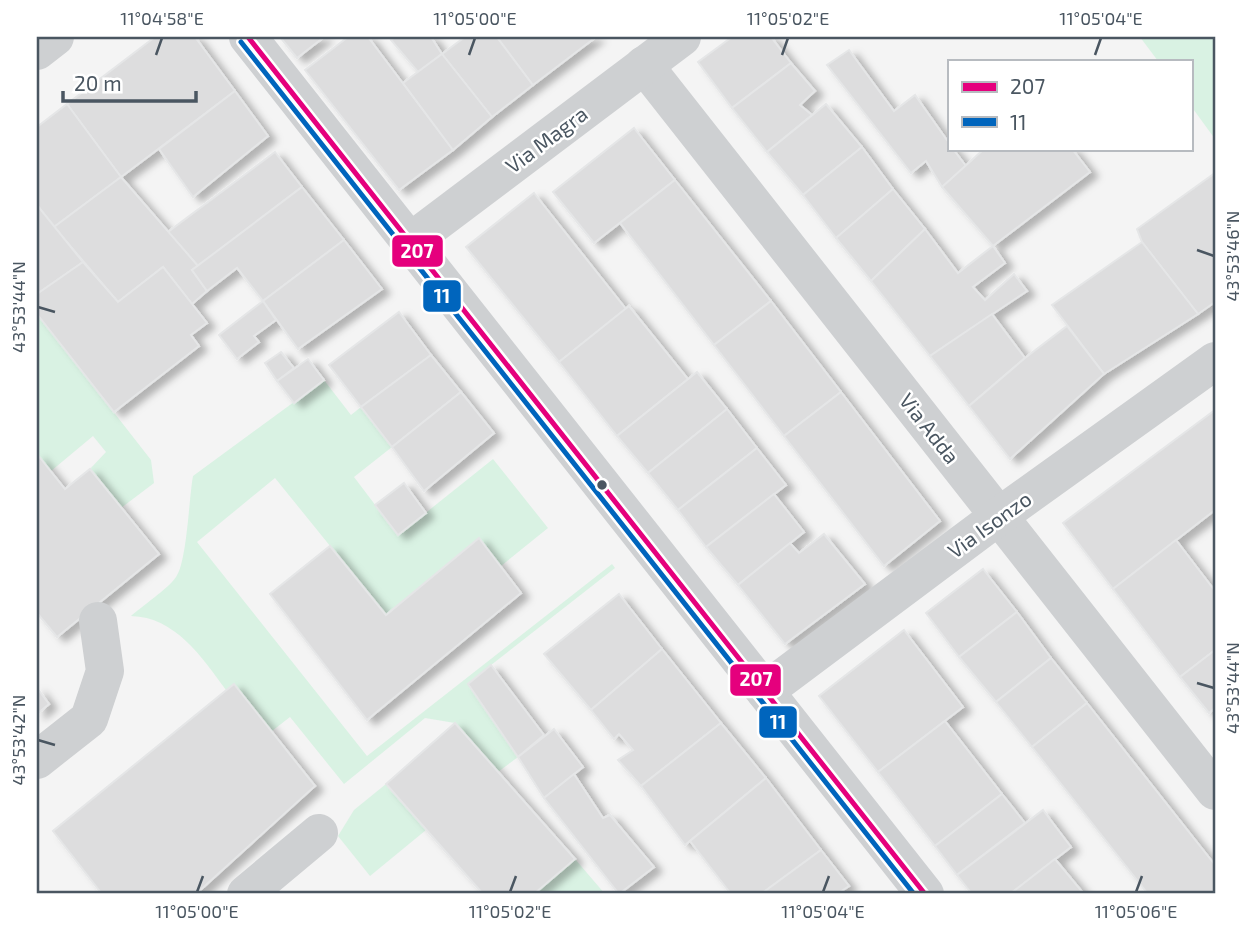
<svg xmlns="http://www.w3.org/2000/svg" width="1252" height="931" font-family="'Exo 2',sans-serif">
  <defs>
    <filter id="shadow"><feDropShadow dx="8" dy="4.5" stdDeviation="3.5" flood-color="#0004"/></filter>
  </defs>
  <rect width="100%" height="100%" fill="#f4f4f4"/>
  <g fill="#d9f2e3">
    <polygon points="1140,37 1215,37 1215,139 1191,106 1191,61 1158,61"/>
    <polygon points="37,314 151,460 154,483 121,508 90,469 106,452 93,436 51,471 37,454"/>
    <path d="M 324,380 L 351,415 L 361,407 L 392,447 L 354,477 L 398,535 L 493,459 L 548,528 L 501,566 L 479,539 L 386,615 L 275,478 L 197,542 L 367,756 L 612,564 L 615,568 L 468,683 L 518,757 L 498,772 L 455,723 L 425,718 L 344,784 L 290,717 L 272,731 L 234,684 L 226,690 C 202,657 175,617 131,616 C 142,606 168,589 176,577 C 187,562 189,497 193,476 Z"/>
    <polygon points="386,784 426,830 370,876 338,836 354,810"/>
    <polygon points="575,859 605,894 534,894"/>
  </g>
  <g fill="#ddddde" stroke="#e5e6e7" stroke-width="2" filter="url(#shadow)">
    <polygon points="155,37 195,37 235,91 121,177 67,104"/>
    <polygon points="280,37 324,37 297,58"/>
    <polygon points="348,37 368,37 453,150 399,190 305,70"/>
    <polygon points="395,37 431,37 442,54 418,72 391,40"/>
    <polygon points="465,37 497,37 533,85 492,117 442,54"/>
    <polygon points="497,37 596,37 533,85"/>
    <polygon points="732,37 771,37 791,63 732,108 698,62"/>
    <polygon points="849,50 894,111 915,95 949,143 949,149 953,149 966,166 942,187 926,161 911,173 827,65"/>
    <polygon points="442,54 492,117 453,150 403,83"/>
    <polygon points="791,63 815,91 800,105 812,115 767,152 732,108"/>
    <polygon points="235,91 268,136 193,197 159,149"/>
    <polygon points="67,104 121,177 54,227 37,205 37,127"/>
    <polygon points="826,104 862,147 803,195 767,152"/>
    <polygon points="634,128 675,180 594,243 553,192"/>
    <polygon points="862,147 893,189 836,238 803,195"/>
    <polygon points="984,149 1072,149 1090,172 993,246 942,187"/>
    <polygon points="275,152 302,187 198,266 168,232"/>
    <polygon points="1215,173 1215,302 1198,314 1142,242 1137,229"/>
    <polygon points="121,177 198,266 192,270 207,291 192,304 163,267 118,302 54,227"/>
    <polygon points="675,180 771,301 714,345 620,223"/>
    <polygon points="302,187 344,240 263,301 237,268 207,291 192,270"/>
    <polygon points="893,189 925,229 871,281 836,238"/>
    <polygon points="534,193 626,309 559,362 466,247"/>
    <polygon points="37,205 83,262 37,294"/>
    <polygon points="925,229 958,273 993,246 1005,263 973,287 985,300 1014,274 1027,291 930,356 871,281"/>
    <polygon points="344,240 382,289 298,349 263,301"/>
    <polygon points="1142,242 1198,314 1104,374 1052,305"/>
    <polygon points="83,262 118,302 163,267 207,323 191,335 199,346 114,412 37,314 37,294"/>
    <polygon points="263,301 276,320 254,336 259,342 237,359 219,335"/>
    <polygon points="771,301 841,392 784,436 714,345"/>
    <polygon points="629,306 688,379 617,436 559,362"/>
    <polygon points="399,312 431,355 361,407 329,365"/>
    <polygon points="992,314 1025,358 969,406 930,356"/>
    <polygon points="1067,326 1104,374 1010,459 969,406 1025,358"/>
    <polygon points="281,352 294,368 277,381 265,363"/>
    <polygon points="431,355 461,392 392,447 361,407"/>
    <polygon points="308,359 324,380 294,403 277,381"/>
    <polygon points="697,372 727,409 648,473 617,436"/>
    <polygon points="461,392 494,433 424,491 392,447"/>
    <polygon points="841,392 940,521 884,566 784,436"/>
    <polygon points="727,409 757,448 678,510 648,473"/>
    <polygon points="1215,410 1215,510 1113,589 1063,523"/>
    <polygon points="757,448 786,485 706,547 678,510"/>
    <polygon points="37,454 65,489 90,469 159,554 57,637 37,613"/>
    <polygon points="404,483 426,513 398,535 375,505"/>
    <polygon points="774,494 804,532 738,585 706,547"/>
    <polygon points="824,534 865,584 785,644 738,585 790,543 799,553"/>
    <polygon points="479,538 521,593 367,720 270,594 330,546 386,615"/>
    <polygon points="1176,540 1215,591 1215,650 1180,677 1113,589"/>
    <polygon points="983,569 1017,612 959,657 926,613"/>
    <polygon points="619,594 662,649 591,710 544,654"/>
    <polygon points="1017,612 1051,658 996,702 959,657"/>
    <polygon points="904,630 963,707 878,772 819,696"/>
    <polygon points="662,649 721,723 641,786 618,760 633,750 619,734 614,739 591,710"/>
    <polygon points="1215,650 1215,708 1209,713 1180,677"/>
    <polygon points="1051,658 1087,703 1032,747 996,702"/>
    <polygon points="491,665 544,735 518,757 468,684"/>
    <polygon points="234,684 315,786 196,894 102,894 53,831"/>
    <polygon points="37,688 49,704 37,714"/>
    <polygon points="1087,703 1215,865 1215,894 1148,894 1032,747"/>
    <polygon points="945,721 1002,794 935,846 878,772"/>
    <polygon points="455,723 575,859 534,894 483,894 386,784"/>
    <polygon points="721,723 766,778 685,845 641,786"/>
    <polygon points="554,729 583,767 544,798 518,757"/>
    <polygon points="574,774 603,818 610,815 654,867 619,894 544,798"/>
    <polygon points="766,778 821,850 761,894 731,894 690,841"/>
    <polygon points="1002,794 1025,823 957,875 935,846"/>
    <polygon points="1043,810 1071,847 1010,894 972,894 957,875"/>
    <polygon points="821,850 849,886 837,894 761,894"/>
    <polygon points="1055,859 1084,894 1010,894"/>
  </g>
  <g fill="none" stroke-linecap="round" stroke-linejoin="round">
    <g stroke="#ced0d2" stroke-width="38">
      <polyline points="248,37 925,894"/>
      <polyline points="37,51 55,37"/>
      <polyline points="644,65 1215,791"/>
      <polyline points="410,242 682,37"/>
      <polyline points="765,691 999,516 1215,361"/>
      <polyline points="37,760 89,719 105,671 98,621"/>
      <polyline points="246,894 319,833"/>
    </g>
    <g stroke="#fff" stroke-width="10">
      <polyline id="bus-1" points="248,37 925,894"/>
    </g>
    <g stroke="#fff" stroke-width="10">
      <polyline id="bus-2" points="241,42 914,894"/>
    </g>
    <use href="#bus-1" stroke="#e5007d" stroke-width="5"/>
    <use href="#bus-2" stroke="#0065bd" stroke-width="5"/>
  </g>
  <path fill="none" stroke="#4a5661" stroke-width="2.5" d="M 156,55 L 162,38M 469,55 L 475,38M 782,55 L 788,38M 1095,55 L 1101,38M 1197,250 L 1214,256M 38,307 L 55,312M 1197,683 L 1214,688M 38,740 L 55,745M 197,892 L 203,876M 510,892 L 516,876M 823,892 L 829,876M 1136,892 L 1142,876"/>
  <circle fill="#4a5661" stroke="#fff" stroke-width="2.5" cx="602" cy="485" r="6"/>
  <g text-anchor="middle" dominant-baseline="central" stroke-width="5" stroke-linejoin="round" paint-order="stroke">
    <g font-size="21" fill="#4a5661" stroke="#fff">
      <text transform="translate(546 139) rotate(-37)">Via Magra</text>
      <text transform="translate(930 428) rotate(52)">Via Adda</text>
      <text transform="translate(989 524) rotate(-36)">Via Isonzo</text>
    </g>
  </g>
  <g stroke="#fff" stroke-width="2.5">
    <rect x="391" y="234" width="53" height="34" rx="7" fill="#e5007d"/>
    <rect x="422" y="279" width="40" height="34" rx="7" fill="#0065bd"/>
    <rect x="729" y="663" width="53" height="34" rx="7" fill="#e5007d"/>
    <rect x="758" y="705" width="40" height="34" rx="7" fill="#0065bd"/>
  </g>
  <g font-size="19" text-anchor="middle" font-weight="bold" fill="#fff">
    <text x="417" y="258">207</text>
    <text x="442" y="303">11</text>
    <text x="756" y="686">207</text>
    <text x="778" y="729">11</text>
  </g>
  <rect width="1252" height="931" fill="none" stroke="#ffffff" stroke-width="77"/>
  <rect x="948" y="60" width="245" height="91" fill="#ffffff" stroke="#b7bbc0" stroke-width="2"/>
  <rect x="962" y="82" width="35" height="10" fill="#e5007d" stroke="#b7bbc0" stroke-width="2"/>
  <text x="1010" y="94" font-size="21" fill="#4a5661">207</text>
  <rect x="962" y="117" width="35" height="10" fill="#0065bd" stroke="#b7bbc0" stroke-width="2"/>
  <text x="1010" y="130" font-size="21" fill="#4a5661">11</text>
  <path d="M63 91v10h133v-10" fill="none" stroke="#4a5661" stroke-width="3.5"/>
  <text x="74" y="91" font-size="21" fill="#4a5661" stroke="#ffffff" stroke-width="5" paint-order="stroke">20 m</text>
  <rect x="38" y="38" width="1176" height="854" fill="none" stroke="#4a5661" stroke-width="2.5"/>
  <g font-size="18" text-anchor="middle" fill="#4a5661">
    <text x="162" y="25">11°04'58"E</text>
    <text x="475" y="25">11°05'00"E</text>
    <text x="788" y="25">11°05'02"E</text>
    <text x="1101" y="25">11°05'04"E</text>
    <text transform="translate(1233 256) rotate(-90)" y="6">43°53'46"N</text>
    <text transform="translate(19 307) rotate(-90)" y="6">43°53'44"N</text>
    <text transform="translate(1233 688) rotate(-90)" y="6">43°53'44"N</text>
    <text transform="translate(19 740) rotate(-90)" y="6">43°53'42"N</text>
    <text x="197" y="918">11°05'00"E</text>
    <text x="510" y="918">11°05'02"E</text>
    <text x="823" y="918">11°05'04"E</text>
    <text x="1136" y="918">11°05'06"E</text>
  </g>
</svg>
